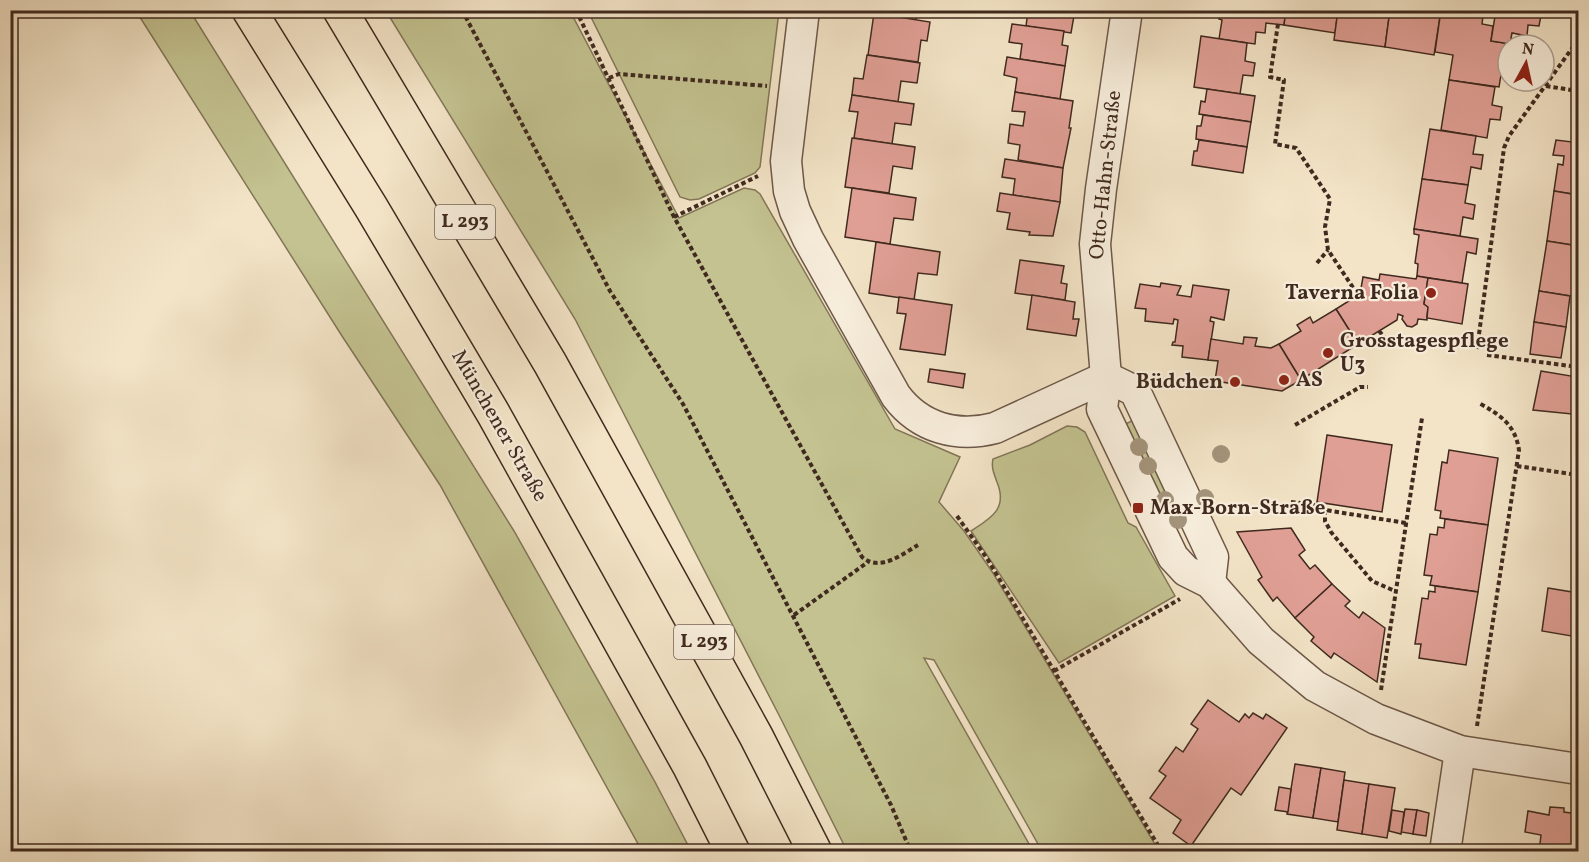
<svg xmlns="http://www.w3.org/2000/svg" width="1589" height="862" font-family="Vollkorn,serif">
  <rect width="100%" height="100%" fill="#f3e4c7"/>
  <filter id="stains"><feTurbulence type="fractalNoise" baseFrequency=".00333" numOctaves="4"/><feColorMatrix values="0 0 0 0 .2 0 0 0 0 .09 0 0 0 0 .02 0 0 0 .5 -.17"/></filter>
  <radialGradient id="worn" r=".72"><stop offset=".6" stop-color="#630" stop-opacity="0"/><stop offset="1" stop-color="#630" stop-opacity=".3"/></radialGradient>
  <g fill="#c3c290" stroke="#827658" stroke-width="1.5">
    <polygon points="136,11 190,11 514,531 655,782 691,851 642,851 440,485 342,336"/>
    <polygon points="386,11 570,11 679,218 744,188 755,190 760,194 895,429 960,457 939,502 964,531 993,573 1159,851 1042,851 934,660 924,658 1033,851 847,851 782,721 575,319"/>
    <polygon points="588,11 779,11 760,167 755,173 699,199 690,200 680,197"/>
    <polygon points="1139,417 1181,520 1178,525 1172,527 1118,428"/>
    <path d="M 1067,426 L 1077,427 L 1085,432 L 1128,523 L 1136,527 L 1175,596 L 1059,663 L 971,531 C 991,518 1008,509 997,482 C 994,474 991,467 993,459 L 1030,445 Z"/>
  </g>
  <g fill="#e09f95" stroke="#402a1f" stroke-width="1.5">
    <polygon points="875,10 917,10 916,20 874,13"/>
    <polygon points="1025,10 1075,10 1071,33 1026,26 1028,11"/>
    <polygon points="1220,10 1286,10 1284,25 1266,23 1265,33 1256,32 1255,44 1219,39 1222,20 1219,19"/>
    <polygon points="1286,10 1338,10 1335,33 1284,25"/>
    <polygon points="1338,10 1390,10 1385,47 1334,40"/>
    <polygon points="1390,10 1441,10 1434,55 1385,47"/>
    <polygon points="1441,10 1483,16 1482,24 1493,26 1491,41 1505,43 1505,47 1508,47 1508,70 1502,69 1499,87 1449,80 1453,55 1435,52"/>
    <polygon points="1496,10 1542,10 1539,26 1528,25 1527,36 1512,33 1510,44 1491,41"/>
    <polygon points="874,13 930,22 927,41 921,40 918,62 868,55"/>
    <polygon points="1012,24 1064,31 1062,45 1068,46 1065,66 1020,59 1022,44 1009,42"/>
    <polygon points="1201,36 1247,43 1245,61 1255,63 1253,76 1243,75 1240,94 1194,87"/>
    <polygon points="867,55 920,63 917,83 901,81 898,102 852,95 854,78 863,79"/>
    <polygon points="1007,57 1065,66 1060,99 1015,92 1017,78 1004,75"/>
    <polygon points="1449,80 1495,87 1492,105 1502,107 1500,120 1490,119 1487,138 1441,130"/>
    <polygon points="1207,89 1255,96 1251,122 1199,114 1201,101 1205,102"/>
    <polygon points="1015,92 1073,101 1069,128 1071,128 1063,168 1018,160 1020,145 1008,143 1010,124 1023,126 1025,112 1012,111"/>
    <polygon points="852,95 914,104 911,125 895,123 892,144 854,138 858,112 849,111"/>
    <polygon points="1203,115 1251,122 1247,147 1196,139 1197,126 1201,126"/>
    <polygon points="1576,116 1578,116 1578,195 1554,191 1558,164 1563,165 1564,156 1553,155 1556,140 1572,142"/>
    <polygon points="1430,129 1476,136 1473,154 1483,155 1481,169 1471,167 1468,185 1422,179"/>
    <polygon points="852,138 915,147 912,169 893,166 889,193 845,187"/>
    <polygon points="1199,140 1247,147 1243,173 1192,165 1194,151 1197,151"/>
    <polygon points="1005,159 1063,168 1060,202 1013,195 1015,179 1002,177"/>
    <polygon points="1422,179 1468,185 1465,203 1475,205 1473,219 1463,217 1460,236 1414,229"/>
    <polygon points="852,188 916,198 913,220 894,218 890,244 845,237"/>
    <polygon points="1554,191 1578,195 1578,246 1547,241"/>
    <polygon points="1000,193 1060,202 1053,236 1029,235 1030,232 1007,229 1010,213 997,211"/>
    <polygon points="1414,229 1478,239 1476,254 1467,252 1462,283 1417,276 1418,264 1415,263 1419,235 1414,234"/>
    <polygon points="1547,241 1578,246 1578,297 1539,291"/>
    <polygon points="876,242 940,252 937,275 918,273 914,300 869,293"/>
    <polygon points="1020,260 1064,266 1061,283 1067,284 1065,300 1015,293"/>
    <polygon points="1380,274 1416,279 1417,276 1428,278 1424,304 1428,307 1427,318 1427,320 1418,319 1417,324 1412,327 1407,326 1402,319 1403,316 1398,314 1397,320 1358,344 1336,309 1360,294 1363,277 1379,280"/>
    <polygon points="1428,278 1468,284 1462,324 1427,318 1428,307 1424,304"/>
    <polygon points="1161,283 1181,286 1177,295 1191,297 1193,285 1229,290 1224,320 1211,317 1210,321 1214,322 1208,360 1182,357 1183,346 1172,345 1173,342 1175,342 1178,320 1174,319 1173,324 1145,321 1146,309 1135,308 1140,284 1160,287"/>
    <polygon points="1539,291 1570,296 1566,327 1534,322"/>
    <polygon points="1032,295 1075,302 1073,319 1079,319 1076,336 1027,329"/>
    <polygon points="899,297 952,305 945,355 900,349 906,314 897,313"/>
    <polygon points="1336,309 1358,344 1301,380 1279,344 1301,331 1297,325 1310,317 1313,323"/>
    <polygon points="1534,322 1566,327 1561,358 1530,354"/>
    <polygon points="1244,337 1257,338 1255,346 1271,348 1279,344 1301,380 1282,391 1215,381 1218,361 1208,360 1211,339 1243,344"/>
    <polygon points="930,369 965,374 963,388 928,382"/>
    <polygon points="1541,371 1577,377 1572,414 1533,410"/>
    <polygon points="1577,380 1578,380 1578,412 1572,411"/>
    <polygon points="1327,435 1392,445 1382,512 1317,502"/>
    <polygon points="1449,450 1498,458 1488,525 1440,518 1441,511 1435,510 1442,462 1447,463"/>
    <polygon points="1445,519 1488,525 1478,592 1430,585 1432,576 1424,575 1430,534 1437,535 1438,527 1444,528"/>
    <polygon points="1291,528 1305,550 1299,555 1310,569 1315,565 1332,584 1295,618 1277,597 1273,601 1258,580 1262,577 1237,532"/>
    <polygon points="1332,584 1350,601 1345,606 1359,618 1363,612 1385,628 1377,682 1334,653 1331,658 1311,641 1314,637 1295,618"/>
    <polygon points="1435,586 1478,592 1466,665 1419,658 1421,644 1415,644 1422,598 1428,599 1429,591 1435,592"/>
    <polygon points="1548,588 1578,593 1578,642 1577,642 1578,637 1542,631"/>
    <polygon points="1208,700 1239,722 1245,714 1249,718 1253,713 1263,719 1266,714 1287,728 1241,795 1231,788 1191,846 1173,833 1181,820 1150,798 1166,776 1159,771 1176,747 1183,752 1198,729 1191,724"/>
    <polygon points="1295,764 1321,768 1313,818 1287,814"/>
    <polygon points="1321,768 1345,772 1338,822 1313,818"/>
    <polygon points="1344,780 1369,784 1362,834 1337,830"/>
    <polygon points="1369,784 1395,788 1387,838 1362,834"/>
    <polygon points="1279,787 1291,789 1288,812 1275,810"/>
    <polygon points="1550,807 1564,808 1564,812 1578,814 1578,852 1539,852 1541,835 1525,832 1528,811 1549,815"/>
    <polygon points="1405,809 1417,810 1413,834 1401,832"/>
    <polygon points="1392,810 1404,812 1401,834 1389,831"/>
    <polygon points="1417,810 1429,813 1426,836 1413,834"/>
  </g>
  <g fill="none" stroke-linecap="round" stroke-linejoin="round">
    <g stroke="#6d5849" stroke-width="33">
      <g id="minor">
        <path d="M 804,10 L 786,161 L 789,191 L 795,211 L 808,239 L 896,396 C 920,428 957,438 995,428 L 1106,377"/>
        <polyline points="1127,10 1101,189 1095,244 1106,377 1102,409 1173,557 1186,571 1210,583 1261,641 1315,686 1376,719 1460,751 1578,769"/>
        <polyline points="1106,377 1135,391 1213,557 1210,583"/>
        <polyline points="1445,852 1460,751"/>
      </g>
    </g>
    <g stroke="#402a1f" stroke-width="36">
      <g id="trunk">
        <polyline points="249,10 371,207 493,413 690,767 733,852"/>
        <polyline points="340,10 550,363 756,736 815,852"/>
      </g>
    </g>
    <g stroke="#402a1f" stroke-width="4" stroke-dasharray="4.5 3" stroke-linecap="butt">
      <polyline points="462,10 610,291 683,404 891,805 911,852"/>
      <path d="M 576,10 L 674,217 L 862,557 C 880,572 901,555 918,545"/>
      <polyline points="1278,24 1270,77 1284,80 1275,144 1296,148 1330,199 1325,227 1328,250 1358,295"/>
      <polyline points="609,78 619,74 767,86"/>
      <polyline points="1546,86 1578,91"/>
      <polyline points="674,217 758,176"/>
      <polyline points="1317,263 1328,250"/>
      <polyline points="1379,331 1386,339"/>
      <polyline points="1477,349 1504,148 1509,136 1578,40"/>
      <polyline points="1487,355 1578,367"/>
      <polyline points="1295,425 1360,387 1368,387"/>
      <polyline points="1517,466 1578,475"/>
      <polyline points="1291,502 1311,504 1325,510 1406,523"/>
      <polyline points="1325,510 1325,521 1331,532 1372,581 1395,591"/>
      <polyline points="957,516 988,560 1162,852"/>
      <polyline points="794,615 868,562"/>
      <polyline points="1054,671 1180,599"/>
      <polyline points="1381,690 1422,418"/>
      <path d="M 1477,726 L 1519,450 C 1515,424 1500,415 1479,403"/>
    </g>
    <use href="#minor" stroke="#f7eddb" stroke-width="30"/>
    <use href="#trunk" stroke="#f3e4c7" stroke-width="33"/>
  </g>
  <g fill="#a3937a">
    <circle cx="1139" cy="447" r="9"/>
    <circle cx="1221" cy="454" r="9"/>
    <circle cx="1148" cy="466" r="9"/>
    <circle cx="1205" cy="498" r="9"/>
    <circle cx="1165" cy="500" r="9"/>
    <circle cx="1178" cy="520" r="9"/>
  </g>
  <g fill="#8f2418" stroke="#f7eddb" stroke-width="2">
    <circle cx="1431" cy="293" r="6"/>
    <circle cx="1328" cy="353" r="6"/>
    <circle cx="1284" cy="380" r="6"/>
    <circle cx="1235" cy="382" r="6"/>
    <rect x="1132" y="502" width="12" height="12" rx="3"/>
  </g>
  <g text-anchor="middle" dominant-baseline="central" stroke-width="4.5" stroke-linejoin="round" paint-order="stroke">
    <g fill="#f7eddb" stroke="#776457" stroke-width="1.5">
      <rect x="435" y="205" width="60" height="34" rx="4.5"/>
      <rect x="674" y="625" width="60" height="34" rx="4.5"/>
    </g>
    <g font-size="20" font-weight="bold" fill="#402a1f">
      <text x="465" y="222">L 293</text>
      <text x="704" y="642">L 293</text>
    </g>
    <g font-size="21" fill="#402a1f" stroke="#f7eddb">
      <text transform="translate(1106 175) rotate(-84)">Otto-Hahn-Straße</text>
      <text transform="translate(499 426) rotate(60)">Münchener Straße</text>
    </g>
    <g font-size="21" font-weight="bold" fill="#402a1f" stroke="#f7eddb" text-anchor="start">
      <text x="1419" y="293" text-anchor="end">Taverna Folia</text>
      <text x="1340" y="341">Grosstagespflege<tspan x="1340" dy="24">U3</tspan></text>
      <text x="1296" y="380">AS</text>
      <text x="1223" y="382" text-anchor="end">Büdchen</text>
      <text x="1150" y="508">Max-Born-Straße</text>
    </g>
  </g>
  <rect width="1589" height="862" fill="none" stroke="#f3e4c7" stroke-width="36"/>
  <rect x="12" y="12" width="1565" height="838" fill="none" stroke="#402a1f" stroke-width="3"/>
  <rect x="18" y="18" width="1553" height="826" fill="none" stroke="#402a1f" stroke-width="1.5"/>
  <g transform="translate(1526 63) rotate(8)"><circle r="28" fill="#f7eddb" stroke="#ae9f90" stroke-width="1.5"/>
  <path d="M0-4.5L10 22L0 15L-10 22Z" fill="#8f2418"/>
  <text y="-9" font-size="16" font-weight="bold" text-anchor="middle" fill="#402a1f">N</text>
  </g>
  <rect width="100%" height="100%" filter="url(#stains)"/>
  <rect width="100%" height="100%" fill="url(#worn)"/>
</svg>
